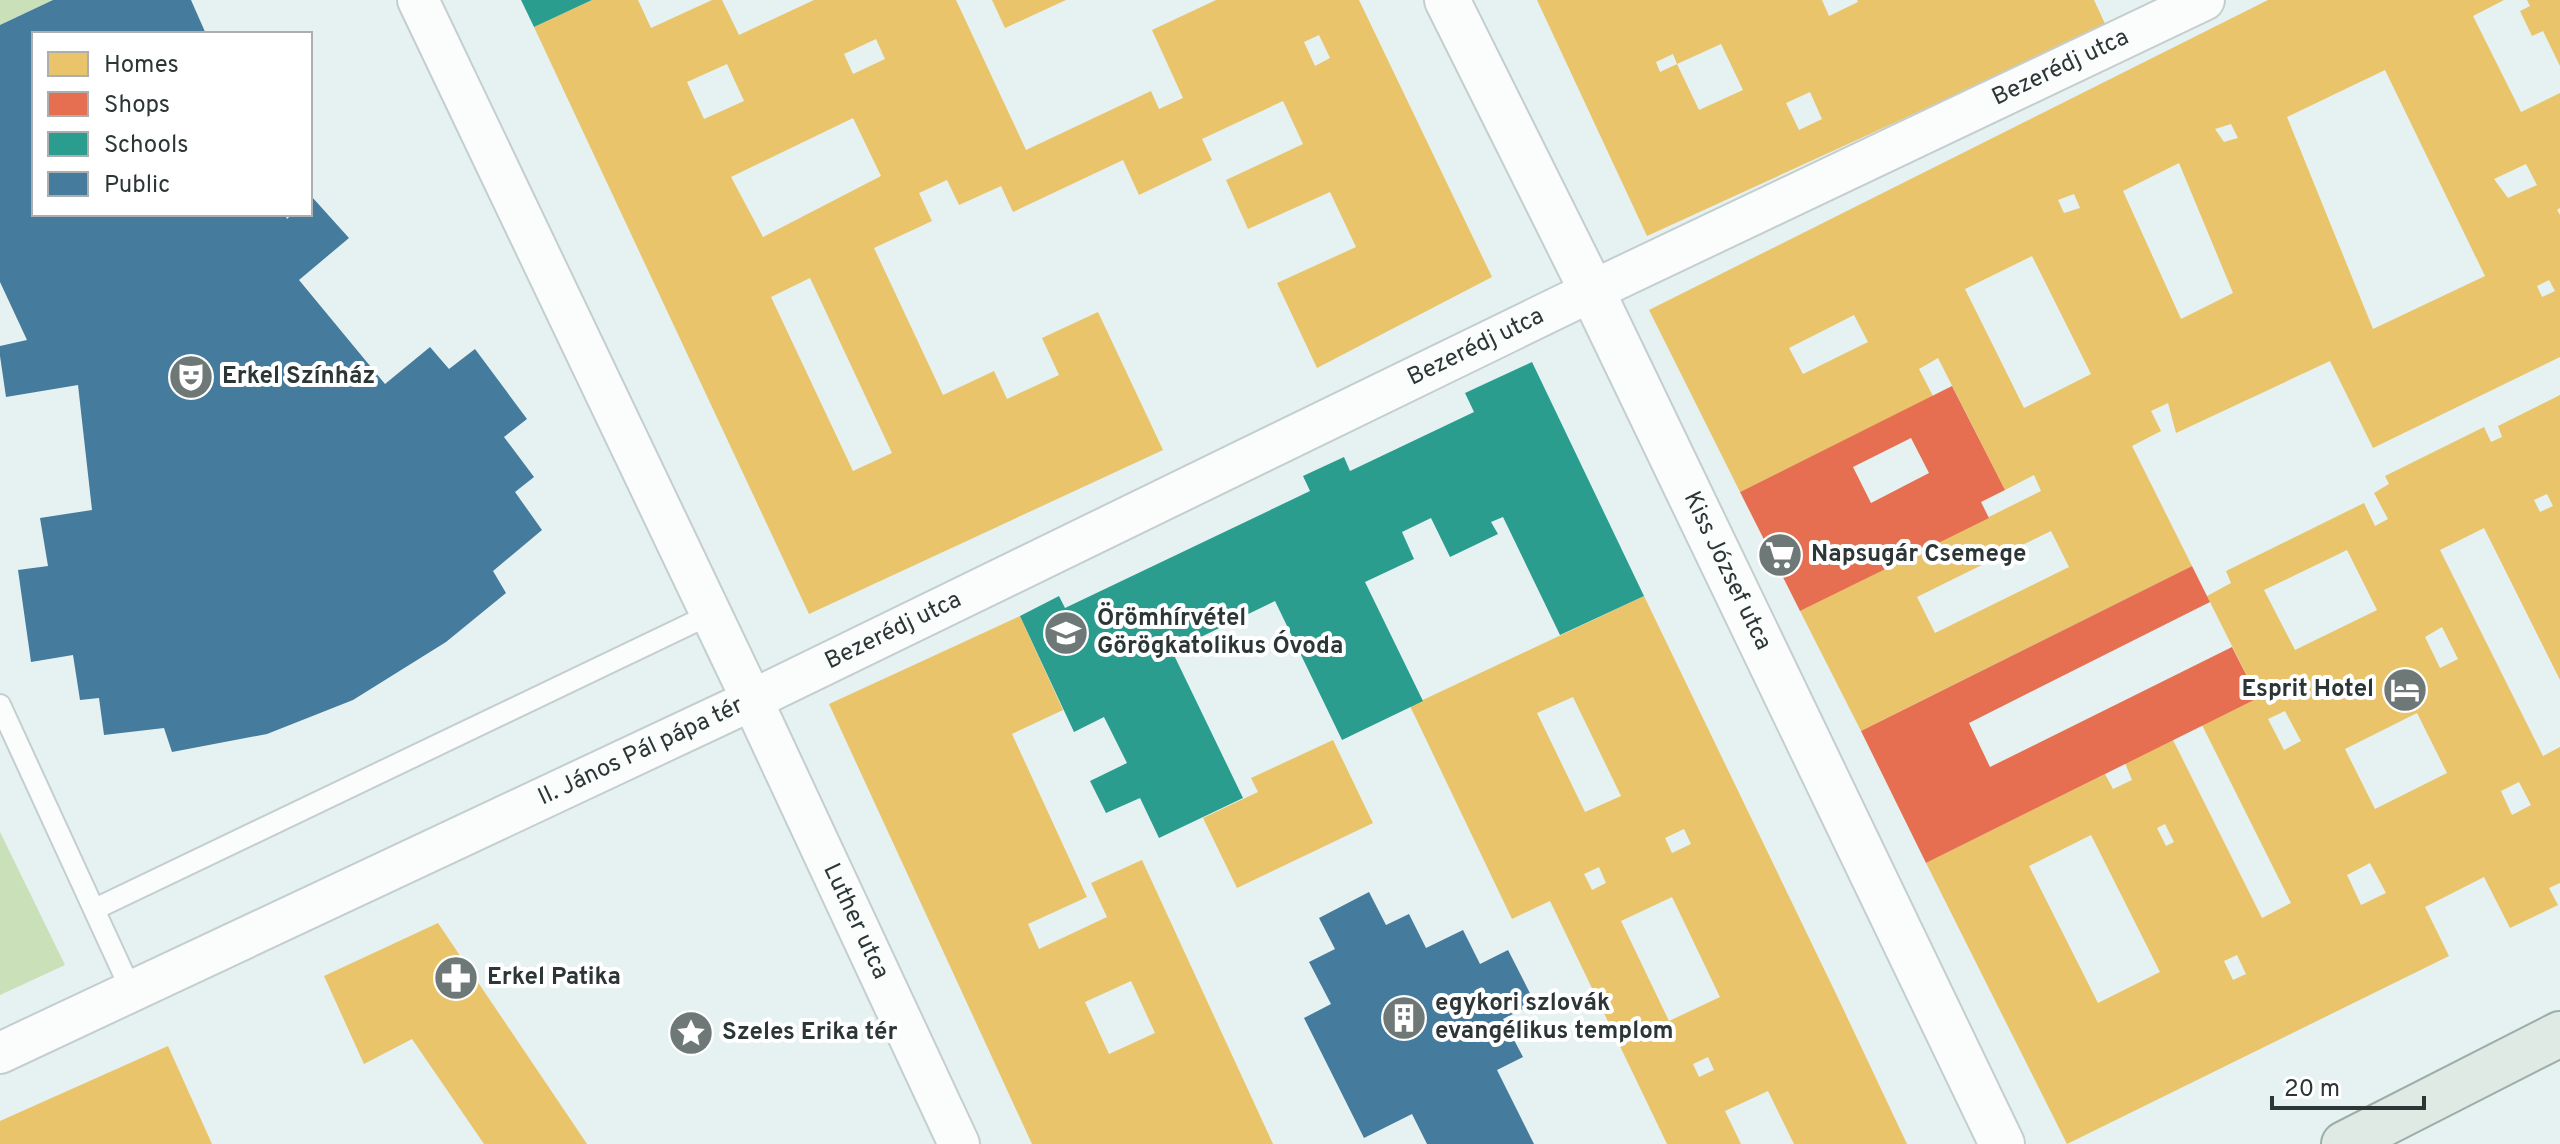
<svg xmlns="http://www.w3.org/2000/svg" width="2560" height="1144" font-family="Overpass,sans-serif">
  <rect width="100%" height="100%" fill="#e5f2f1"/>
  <g fill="#cae0b8">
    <polygon points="0,0 53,0 0,25"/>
    <polygon points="0,832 65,965 0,995"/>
  </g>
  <g fill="#e9c46a" fill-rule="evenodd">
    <path d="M 592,0 L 638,0 L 651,28 L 712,0 L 722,0 L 739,35 L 814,0 L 956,0 L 1026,150 L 1151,91 L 1159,109 L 1183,98 L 1152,30 L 1216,0 L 1359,0 L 1492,277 L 1317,368 L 1277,283 L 1356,247 L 1330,192 L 1248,229 L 1226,180 L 1303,144 L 1283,101 L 1202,139 L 1212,160 L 1139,195 L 1123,160 L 1013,212 L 1001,186 L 959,205 L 947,180 L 919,193 L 932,221 L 874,248 L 943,395 L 994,371 L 1007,399 L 1059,375 L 1042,338 L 1098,312 L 1163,450 L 809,614 L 534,27 ZM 1319,35 L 1330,58 L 1315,66 L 1304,42 ZM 876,39 L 885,59 L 853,74 L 844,54 ZM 727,64 L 744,101 L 704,119 L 687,82 ZM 853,118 L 881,176 L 763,237 L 731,177 ZM 810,278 L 892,453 L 853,471 L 771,297 Z"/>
    <polygon points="992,0 1066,0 1005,28"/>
    <path d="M 1537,0 L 1822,0 L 1829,16 L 1858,2 L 1857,0 L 2094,0 L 2106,26 L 1647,236 ZM 1721,44 L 1743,90 L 1699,110 L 1677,64 L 1660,72 L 1656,62 L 1673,54 L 1677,64 ZM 1810,92 L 1822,119 L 1799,130 L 1786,103 Z"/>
    <path d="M 2268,0 L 2504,0 L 2473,16 L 2521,112 L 2560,93 L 2560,208 L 2557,210 L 2560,215 L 2560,357 L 2373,448 L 2330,361 L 2176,433 L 2168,403 L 2151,411 L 2161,431 L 2132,446 L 2192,566 L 1861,731 L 1800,611 L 2041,491 L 2034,475 L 2005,490 L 1938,358 L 1919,369 L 1933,396 L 1740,492 L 1649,310 ZM 2385,70 L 2485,276 L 2373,329 L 2287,117 ZM 2231,124 L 2238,138 L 2224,142 L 2215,129 ZM 2179,163 L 2233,293 L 2181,319 L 2123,191 ZM 2526,164 L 2537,185 L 2508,198 L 2494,179 ZM 2074,194 L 2080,208 L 2064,213 L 2058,200 ZM 2032,256 L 2091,374 L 2024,408 L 1965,289 ZM 2549,280 L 2555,291 L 2542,297 L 2537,286 ZM 1854,315 L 1868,342 L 1803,374 L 1789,348 ZM 2051,531 L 2069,567 L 1935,633 L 1917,597 Z"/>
    <polygon points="2527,0 2560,0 2560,66 2543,31 2532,36 2520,11 2530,6"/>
    <path d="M 2560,395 L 2560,680 L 2484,528 L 2440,550 L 2543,756 L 2560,747 L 2560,883 L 2549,888 L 2558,905 L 2510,928 L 2484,877 L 2425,907 L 2449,956 L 2067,1144 L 1926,863 L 2105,774 L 2113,789 L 2132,780 L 2125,763 L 2173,740 L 2262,918 L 2291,903 L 2202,725 L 2258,698 L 2207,596 L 2231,583 L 2226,571 L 2364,503 L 2375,526 L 2388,519 L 2374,493 L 2389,484 L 2385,476 L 2484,427 L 2491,442 L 2502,437 L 2498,426 ZM 2547,494 L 2553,506 L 2540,512 L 2534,500 ZM 2347,550 L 2377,610 L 2295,650 L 2264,590 ZM 2442,627 L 2458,659 L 2440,668 L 2425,637 ZM 2285,711 L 2301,741 L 2284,750 L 2268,719 ZM 2417,713 L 2447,773 L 2375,809 L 2345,749 ZM 2519,782 L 2531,805 L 2512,815 L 2501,791 ZM 2165,824 L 2174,842 L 2166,846 L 2157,828 ZM 2091,835 L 2160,972 L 2098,1003 L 2029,866 ZM 2370,863 L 2386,893 L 2361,905 L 2347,875 ZM 2237,955 L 2246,974 L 2233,980 L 2224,961 Z"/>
    <path d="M 1644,596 L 1838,998 L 1907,1144 L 1794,1144 L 1768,1091 L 1725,1111 L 1741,1144 L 1667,1144 L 1550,901 L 1512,919 L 1410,706 ZM 1573,697 L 1621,796 L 1585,812 L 1537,713 ZM 1684,829 L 1691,844 L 1672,853 L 1665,838 ZM 1599,867 L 1606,883 L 1592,890 L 1584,874 ZM 1672,897 L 1720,997 L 1669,1021 L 1621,921 ZM 1708,1057 L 1714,1070 L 1699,1077 L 1693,1064 Z"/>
    <path d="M 1020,616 L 1063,710 L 1012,734 L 1087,897 L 1028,924 L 1039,949 L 1107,917 L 1091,883 L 1142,860 L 1273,1144 L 1032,1144 L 829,704 ZM 1131,981 L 1155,1033 L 1109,1054 L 1085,1002 Z"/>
    <polygon points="1333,740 1373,823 1237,888 1203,818 1258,792 1251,778"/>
    <polygon points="438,923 587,1144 484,1144 412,1039 364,1064 324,976"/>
    <polygon points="168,1046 212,1144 0,1144 0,1121"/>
  </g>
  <g fill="#e76f51" fill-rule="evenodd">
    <path d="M 1952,386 L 2005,490 L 1981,502 L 1989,518 L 1800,611 L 1740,492 ZM 1911,438 L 1929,473 L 1871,503 L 1853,467 Z"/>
    <polygon points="2192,566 2210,602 1969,723 1990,767 2232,647 2258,698 1926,863 1861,731"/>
  </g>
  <g fill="#2a9d8f">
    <polygon points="521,0 592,0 534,27"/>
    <polygon points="1532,362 1644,596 1560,635 1503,517 1491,522 1498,534 1450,557 1431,518 1402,532 1414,559 1365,582 1423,701 1342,740 1275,601 1172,651 1243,798 1159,838 1140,798 1106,813 1090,781 1127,763 1104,717 1074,732 1020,616 1059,596 1065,608 1310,491 1303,476 1344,457 1350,471 1474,412 1465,393"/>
  </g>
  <g fill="#457b9d">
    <polygon points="53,0 191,0 206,34 34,34 34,214 285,214 287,219 292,214 310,214 312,197 349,238 299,280 385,384 430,347 449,369 475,349 527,419 504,437 534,477 515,492 542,530 493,571 506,593 446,642 353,700 267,734 172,752 164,728 104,735 99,698 80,700 73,655 31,662 18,570 48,566 40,518 92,510 78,385 6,397 0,356 0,346 27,340 0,282 0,25"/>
    <polygon points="1369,892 1386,925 1409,914 1426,948 1463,930 1480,964 1508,950 1535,1003 1503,1019 1523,1057 1497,1070 1534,1144 1427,1144 1412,1114 1364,1138 1304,1018 1331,1004 1309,962 1335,949 1319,918"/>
  </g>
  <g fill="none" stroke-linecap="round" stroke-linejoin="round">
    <g stroke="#c5cece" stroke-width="24">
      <g id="service">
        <polyline points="0,705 131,990"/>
        <polyline points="95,909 711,614"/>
      </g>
    </g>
    <g stroke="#c5cece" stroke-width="44">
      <g id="minor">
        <path id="s1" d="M 418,0 L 752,700 L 959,1144"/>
        <path id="s2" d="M 0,1053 L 752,700 L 1592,291 L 2204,0"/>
      </g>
    </g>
    <g stroke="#c5cece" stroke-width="48">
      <g id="tertiary">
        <path id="s3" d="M 1447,0 L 1592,291 L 2002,1144"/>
      </g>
    </g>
    <g stroke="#9bafa8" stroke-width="48">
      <polyline id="primary" points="2344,1144 2560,1034"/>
    </g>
    <use href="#service" stroke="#fbfdfd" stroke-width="20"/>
    <use href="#minor" stroke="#fbfdfd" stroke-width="40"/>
    <use href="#tertiary" stroke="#fbfdfd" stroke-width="44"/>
    <use href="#primary" stroke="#dfeae5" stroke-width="44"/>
  </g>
  <defs>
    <g id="theatre-disc" transform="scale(2.3)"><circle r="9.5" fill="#6d7877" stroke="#fff"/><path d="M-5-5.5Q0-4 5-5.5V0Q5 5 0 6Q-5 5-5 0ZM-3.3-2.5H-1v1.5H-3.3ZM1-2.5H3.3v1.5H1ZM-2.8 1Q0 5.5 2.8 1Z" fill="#fff"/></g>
    <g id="supermarket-disc" transform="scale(2.3)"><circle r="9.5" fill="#6d7877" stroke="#fff"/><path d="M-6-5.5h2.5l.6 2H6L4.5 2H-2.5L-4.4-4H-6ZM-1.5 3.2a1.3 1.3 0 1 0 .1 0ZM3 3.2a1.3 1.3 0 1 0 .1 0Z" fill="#fff"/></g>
    <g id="school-disc" transform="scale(2.3)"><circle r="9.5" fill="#6d7877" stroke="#fff"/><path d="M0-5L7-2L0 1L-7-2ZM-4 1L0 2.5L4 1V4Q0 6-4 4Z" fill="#fff"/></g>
    <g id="hotel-disc" transform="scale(2.3)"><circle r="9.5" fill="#6d7877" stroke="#fff"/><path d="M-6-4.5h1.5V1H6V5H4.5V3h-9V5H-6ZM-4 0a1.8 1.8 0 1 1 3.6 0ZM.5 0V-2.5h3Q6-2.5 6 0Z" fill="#fff"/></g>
    <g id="pharmacy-disc" transform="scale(2.3)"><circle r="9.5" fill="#6d7877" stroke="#fff"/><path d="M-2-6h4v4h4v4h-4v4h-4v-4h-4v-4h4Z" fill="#fff"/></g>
    <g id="building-disc" transform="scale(2.3)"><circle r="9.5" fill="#6d7877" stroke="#fff"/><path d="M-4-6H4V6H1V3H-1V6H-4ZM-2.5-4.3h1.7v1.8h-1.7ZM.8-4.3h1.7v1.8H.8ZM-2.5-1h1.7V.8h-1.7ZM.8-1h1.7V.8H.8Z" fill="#fff"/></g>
    <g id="sight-disc" transform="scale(2.3)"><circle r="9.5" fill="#6d7877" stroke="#fff"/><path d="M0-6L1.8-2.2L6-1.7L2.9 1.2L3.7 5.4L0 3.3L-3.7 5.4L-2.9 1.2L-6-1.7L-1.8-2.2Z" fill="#fff"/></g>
  </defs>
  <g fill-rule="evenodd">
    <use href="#theatre-disc" x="191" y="377"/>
    <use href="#supermarket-disc" x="1780" y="555"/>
    <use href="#school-disc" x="1066" y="633"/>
    <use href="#hotel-disc" x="2405" y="690"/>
    <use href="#pharmacy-disc" x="456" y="978"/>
    <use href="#building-disc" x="1404" y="1018"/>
    <use href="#sight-disc" x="691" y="1033"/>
  </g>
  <g text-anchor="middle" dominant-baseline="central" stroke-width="8" stroke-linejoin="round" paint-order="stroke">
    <g font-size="24" fill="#2d3636" stroke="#fff">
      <text stroke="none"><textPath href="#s2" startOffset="2284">Bezerédj utca</textPath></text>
      <text stroke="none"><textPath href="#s2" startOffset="1636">Bezerédj utca</textPath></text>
      <text stroke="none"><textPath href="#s3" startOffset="636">Kiss József utca</textPath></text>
      <text stroke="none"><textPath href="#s2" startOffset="988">Bezerédj utca</textPath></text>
      <text stroke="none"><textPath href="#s2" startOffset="708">II. János Pál pápa tér</textPath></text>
      <text stroke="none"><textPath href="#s1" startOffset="1020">Luther utca</textPath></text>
    </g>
    <g font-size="24" font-weight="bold" fill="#2d3636" stroke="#fff" text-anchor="start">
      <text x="222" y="377">Erkel Színház</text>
      <text x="1811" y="555">Napsugár Csemege</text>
      <text x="1097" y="619">Örömhírvétel<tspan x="1097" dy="28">Görögkatolikus Óvoda</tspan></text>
      <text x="2374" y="690" text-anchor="end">Esprit Hotel</text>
      <text x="487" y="978">Erkel Patika</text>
      <text x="1435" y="1004">egykori szlovák<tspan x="1435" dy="28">evangélikus templom</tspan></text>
      <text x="722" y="1033">Szeles Erika tér</text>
    </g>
  </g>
  <rect x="32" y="32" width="280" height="184" fill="#ffffff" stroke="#abafaf" stroke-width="2"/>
  <rect x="48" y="52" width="40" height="24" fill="#e9c46a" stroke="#abafaf" stroke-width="2"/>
  <text x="104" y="72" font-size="24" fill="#2d3636">Homes</text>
  <rect x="48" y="92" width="40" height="24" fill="#e76f51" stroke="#abafaf" stroke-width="2"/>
  <text x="104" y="112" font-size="24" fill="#2d3636">Shops</text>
  <rect x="48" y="132" width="40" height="24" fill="#2a9d8f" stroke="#abafaf" stroke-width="2"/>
  <text x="104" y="152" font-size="24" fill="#2d3636">Schools</text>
  <rect x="48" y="172" width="40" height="24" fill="#457b9d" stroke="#abafaf" stroke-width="2"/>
  <text x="104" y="192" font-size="24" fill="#2d3636">Public</text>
  <path d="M2272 1096v12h152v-12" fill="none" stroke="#2d3636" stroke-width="4"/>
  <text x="2284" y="1096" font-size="24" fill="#2d3636" stroke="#ffffff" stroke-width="6" paint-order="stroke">20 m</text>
</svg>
